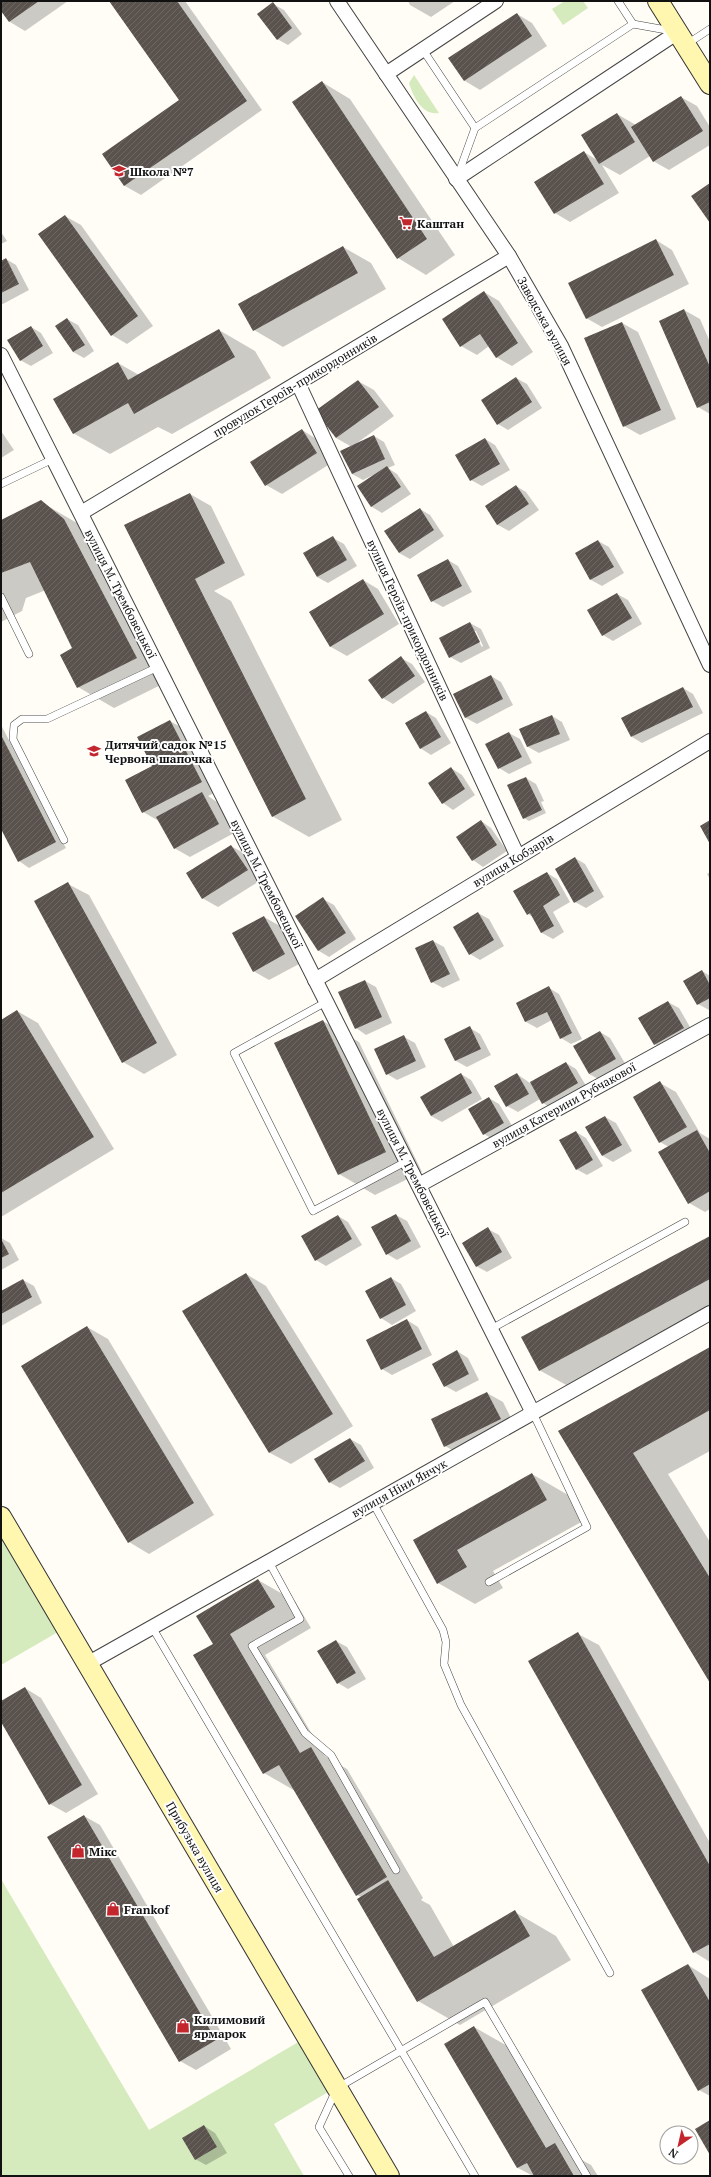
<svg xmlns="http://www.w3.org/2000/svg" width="711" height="2177" font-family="'PT Serif',serif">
  <defs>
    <pattern id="building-hatch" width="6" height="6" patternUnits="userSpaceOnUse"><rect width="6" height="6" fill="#5a524d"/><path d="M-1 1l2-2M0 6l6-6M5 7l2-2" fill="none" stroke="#6d6662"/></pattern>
  </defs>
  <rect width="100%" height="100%" fill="#fffdf5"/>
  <g fill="#d5ebbd">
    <polygon points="565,1 583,1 588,8 563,25 552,9"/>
    <path d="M 414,75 L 439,113 C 423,116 413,97 409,83 Z"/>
    <polygon points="1,1534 58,1632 1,1665"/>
    <polygon points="1,1879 149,2130 300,2041 330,2091 274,2124 304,2176 1,2176"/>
  </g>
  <g fill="#0003" fill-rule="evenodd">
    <polygon points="1,1 68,1 25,31 10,22 1,10"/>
    <polygon points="110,1 185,1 262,110 141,195 125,186 103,154 180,101"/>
    <polygon points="408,1 455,1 431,17 410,5"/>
    <polygon points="273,4 284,10 302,34 288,45 277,39"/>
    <polygon points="517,14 532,23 547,46 480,90 465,81 450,58"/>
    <polygon points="322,82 350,99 455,255 426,275 398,258"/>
    <polygon points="681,97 697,106 710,127 710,145 669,170 653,161 650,156 620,175 602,165 619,193 570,222 555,213 584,152 597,160 617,114 636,125"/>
    <polygon points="65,216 81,225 153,326 127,344 112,335"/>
    <polygon points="1,232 7,241 1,244"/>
    <polygon points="656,240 672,250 689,284 602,327 586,318"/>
    <polygon points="343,247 371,263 386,289 283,347 254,330"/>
    <polygon points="6,259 16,265 29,290 3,304 1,303 1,262"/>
    <polygon points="484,292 499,301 533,352 512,366 496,357 489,346 477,355 461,346"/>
    <polygon points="684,310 700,319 710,342 710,414 698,407"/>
    <polygon points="67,319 78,325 94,351 84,358 73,352"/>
    <polygon points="622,323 638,332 676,419 640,435 624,426"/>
    <polygon points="31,327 41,333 53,353 31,366 20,360"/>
    <polygon points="219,330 255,351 271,378 172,434 158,427 110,454 73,433 118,363 139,375"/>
    <polygon points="516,378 527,384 542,408 508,430 498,424"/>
    <polygon points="358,381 374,390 394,416 357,443 374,436 384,442 395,465 388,468 397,474 411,494 382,513 372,507 358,486 373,475 363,480 352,474 352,447 336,438"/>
    <polygon points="302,430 318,440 333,462 282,494 266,485"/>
    <polygon points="1,431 14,450 1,458"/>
    <polygon points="485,439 495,445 510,470 482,486 471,480"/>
    <polygon points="516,486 526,492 539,510 509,531 498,525 486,506"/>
    <polygon points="190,494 211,506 245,575 214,591 231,601 342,820 309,837 272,816 160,596"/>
    <polygon points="41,502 77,523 100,541 173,679 114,708 78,687 74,648 46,590 26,598 22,611 1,622 1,521"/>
    <polygon points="420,509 430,515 444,536 410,559 399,553"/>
    <polygon points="333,538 344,544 357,566 328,583 317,577"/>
    <polygon points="598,541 609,547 624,573 602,586 591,580 576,553"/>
    <polygon points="448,560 458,566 472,592 443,607 432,601"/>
    <polygon points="363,580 378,589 399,624 347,656 331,647 310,612"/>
    <polygon points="617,594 628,600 642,624 613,641 603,635"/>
    <path d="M 470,623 L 481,629 L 490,648 L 461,663 L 450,657 ZM 473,631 L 476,631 L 483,646 L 482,647 Z"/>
    <polygon points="401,658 412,664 425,682 393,704 383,698"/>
    <polygon points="491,676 501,682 513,705 477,724 466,718 454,694"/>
    <polygon points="683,688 693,694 703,713 642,743 632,737"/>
    <polygon points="426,712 436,718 451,743 431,755 420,748"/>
    <polygon points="552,716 562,722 570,740 539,753 528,747 521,730"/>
    <polygon points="170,721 186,730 218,791 208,796 217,802 234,833 190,857 174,848 159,821 143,812 153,767"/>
    <polygon points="1,725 66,848 29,868 19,861 1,827"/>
    <polygon points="509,733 520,739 532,763 509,774 499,768"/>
    <polygon points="451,768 462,775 475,795 453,810 443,803"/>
    <polygon points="526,778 536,784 544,801 541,802 546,813 529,821 524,818"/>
    <polygon points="481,821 491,828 507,851 483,867 473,860"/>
    <polygon points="231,846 247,855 263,879 218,907 202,898"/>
    <polygon points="575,858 585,864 604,897 586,908 575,902"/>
    <polygon points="710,872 710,879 707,874"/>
    <polygon points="547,873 557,879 570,902 553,912 564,932 553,939 542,933 533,917 528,914"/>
    <polygon points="68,884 89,895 177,1055 144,1074 123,1062"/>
    <polygon points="323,899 334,905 356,939 329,957 319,951 296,917"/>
    <polygon points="478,913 489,919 504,946 480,960 470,954"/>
    <polygon points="264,917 280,926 301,963 269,980 253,971"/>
    <polygon points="433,941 444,947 460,980 443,988 432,982"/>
    <polygon points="702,971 710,976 709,1010 698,1004"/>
    <polygon points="365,981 376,987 392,1023 366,1035 356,1028"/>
    <polygon points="549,988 559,994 582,1039 571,1044 561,1038 552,1020 537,1028 526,1022 517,1003"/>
    <polygon points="668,1002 679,1008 694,1034 666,1051 655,1044 640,1018"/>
    <polygon points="17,1011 38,1023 114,1149 1,1217 1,1021"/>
    <polygon points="323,1021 359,1042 422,1172 375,1195 339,1174"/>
    <polygon points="470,1028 480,1034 491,1055 467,1067 456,1061 446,1040"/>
    <polygon points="600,1032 610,1038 626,1065 600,1080 589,1074"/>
    <polygon points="404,1037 415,1043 426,1067 397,1080 387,1074"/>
    <polygon points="566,1063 576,1069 588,1089 553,1109 543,1103 540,1099 518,1112 507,1106 517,1074 530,1083"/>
    <polygon points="461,1074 471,1080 482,1099 442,1122 431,1116"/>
    <polygon points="660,1083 676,1092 700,1133 710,1139 710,1209 705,1212 689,1203 669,1147 660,1142"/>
    <polygon points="489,1098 499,1104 514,1129 494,1140 484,1134"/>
    <polygon points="605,1117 616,1123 632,1151 613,1162 603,1156 587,1128"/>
    <polygon points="576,1132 586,1138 603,1166 587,1175 576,1169"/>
    <polygon points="396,1215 407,1221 421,1247 397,1260 387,1254"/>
    <polygon points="338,1216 348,1222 362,1245 326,1266 316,1260"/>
    <polygon points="488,1229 499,1235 512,1258 487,1272 476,1266"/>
    <polygon points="710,1237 710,1310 568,1386 539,1370"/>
    <polygon points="1,1238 10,1243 19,1260 1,1270"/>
    <polygon points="246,1274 266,1286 353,1426 291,1464 270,1453 183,1312"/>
    <polygon points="391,1278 401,1284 416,1311 392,1325 381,1318 366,1291"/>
    <polygon points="23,1280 34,1286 42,1303 1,1326 1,1292"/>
    <polygon points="407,1320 418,1327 432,1355 392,1375 382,1369"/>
    <polygon points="87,1327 108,1339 214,1515 149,1554 129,1542"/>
    <polygon points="710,1348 710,1451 668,1474 710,1542 710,1681 559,1432"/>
    <polygon points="457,1351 468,1358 479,1380 456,1392 445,1386"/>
    <polygon points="487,1393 503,1402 516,1428 461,1455 445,1446"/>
    <polygon points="350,1439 361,1445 374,1468 340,1488 329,1482"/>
    <polygon points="532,1474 568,1495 583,1521 493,1571 503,1588 475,1604 438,1583 414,1541"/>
    <polygon points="258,1580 295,1601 311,1628 265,1655 325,1756 347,1769 423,1898 421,1900 430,1905 454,1947 515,1912 556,1936 571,1960 460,2025 418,2001 361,1897 357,1895 297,1792 264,1773 195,1656 214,1645"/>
    <polygon points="578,1634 599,1645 710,1843 710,1962 694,1952"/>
    <polygon points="336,1641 347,1647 366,1679 348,1689 338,1683"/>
    <polygon points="25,1688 41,1698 98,1794 66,1813 50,1804 1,1720 1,1702"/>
    <polygon points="84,1816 100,1825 231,2049 196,2070 180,2061"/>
    <polygon points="688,1965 710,1979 710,2096 699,2090"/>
    <polygon points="474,2027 511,2048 573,2155 591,2165 598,2176 533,2176 518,2168 445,2044"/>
    <polygon points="204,2126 215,2133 227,2153 206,2165 195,2159"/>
  </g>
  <g fill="url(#building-hatch)">
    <polygon points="1,1 39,1 9,22 1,11"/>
    <polygon points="109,1 177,1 247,101 124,186 102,154 179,100"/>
    <polygon points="273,2 292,28 277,40 257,14"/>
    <polygon points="517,13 532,36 464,81 448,58"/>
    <polygon points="322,81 427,239 397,259 292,102"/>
    <polygon points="681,96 703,131 653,162 631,127"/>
    <polygon points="617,113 635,142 599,164 581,135"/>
    <polygon points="584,151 604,184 554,214 534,182"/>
    <polygon points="710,183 710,223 691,196"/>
    <polygon points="65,215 138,316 111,336 38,234"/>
    <polygon points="656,239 674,275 586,319 568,283"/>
    <polygon points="343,246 358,273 253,331 238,304"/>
    <polygon points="6,258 19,284 1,293 1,261"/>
    <polygon points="484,291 518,343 496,358 480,334 460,347 442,319"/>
    <polygon points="684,309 710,367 710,402 697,408 659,321"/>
    <polygon points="67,318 85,345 73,352 55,326"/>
    <polygon points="622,322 661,410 623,427 584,338"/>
    <polygon points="31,326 43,346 20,361 7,340"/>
    <polygon points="219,329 235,357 134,414 128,403 73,434 53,399 118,362 128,380"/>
    <polygon points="516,377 532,402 497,425 481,400"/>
    <polygon points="358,380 379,407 336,438 315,411"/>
    <polygon points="302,429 317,453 265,486 250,462"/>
    <polygon points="374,435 385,459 352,474 340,451"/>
    <polygon points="485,438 500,464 470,481 455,455"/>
    <polygon points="387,466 401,487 371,507 357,486"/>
    <polygon points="516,485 529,504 497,525 485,506"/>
    <polygon points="190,493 225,563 195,579 306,799 272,817 124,525"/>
    <polygon points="41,500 64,519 137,658 77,688 60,655 72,648 30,562 1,573 1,520"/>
    <polygon points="420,508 434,530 399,553 384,531"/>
    <polygon points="333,536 347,560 317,577 303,553"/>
    <polygon points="598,540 614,567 590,580 575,553"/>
    <polygon points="448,559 462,586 431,602 417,575"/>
    <polygon points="363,579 384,614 330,647 309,612"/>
    <polygon points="617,593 632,618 602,636 587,610"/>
    <polygon points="470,622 480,642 449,658 439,638"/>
    <polygon points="401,656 415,676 382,699 368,680"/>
    <polygon points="491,675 503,699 465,718 453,694"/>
    <polygon points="683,687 693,707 631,737 621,718"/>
    <polygon points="426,711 441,737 420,749 405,723"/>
    <polygon points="552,715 560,734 527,747 519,729"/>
    <polygon points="170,720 202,782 142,813 125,780 152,766 137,737"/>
    <polygon points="509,732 522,757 498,769 485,744"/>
    <polygon points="1,735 56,842 18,862 1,829"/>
    <polygon points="451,767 465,789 442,804 428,783"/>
    <polygon points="526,777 542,810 523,819 507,785"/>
    <polygon points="202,792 219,824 174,849 156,817"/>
    <polygon points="481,820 497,845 472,861 456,837"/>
    <polygon points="710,820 710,844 700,826"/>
    <polygon points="231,845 248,870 202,899 186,873"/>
    <polygon points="575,857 594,891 574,903 555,869"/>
    <polygon points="547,872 560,895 543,906 554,926 541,933 530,913 527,915 513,891"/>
    <polygon points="68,882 157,1043 122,1063 34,901"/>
    <polygon points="323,897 346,933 318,951 295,916"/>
    <polygon points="478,912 494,940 469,955 453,927"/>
    <polygon points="264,916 285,954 253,972 232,933"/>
    <polygon points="433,940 450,974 431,983 415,948"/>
    <polygon points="702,970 710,985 710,998 697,1005 683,981"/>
    <polygon points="365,980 382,1017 355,1029 338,992"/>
    <polygon points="549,986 572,1033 560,1039 547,1012 525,1022 516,1003"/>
    <polygon points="668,1001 684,1028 654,1045 638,1018"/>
    <polygon points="17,1010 94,1137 1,1193 1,1020"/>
    <polygon points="323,1020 386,1152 338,1175 274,1043"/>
    <polygon points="470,1026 481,1049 455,1061 444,1039"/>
    <polygon points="600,1031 616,1059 589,1074 573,1046"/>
    <polygon points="404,1035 416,1061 386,1075 374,1049"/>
    <polygon points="566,1062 578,1083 542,1104 530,1082"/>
    <polygon points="461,1073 472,1093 431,1116 420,1097"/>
    <polygon points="517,1073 529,1094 506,1107 494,1086"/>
    <polygon points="660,1081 687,1127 659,1143 633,1097"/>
    <polygon points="489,1097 504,1123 483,1135 468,1109"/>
    <polygon points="605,1116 622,1145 602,1156 585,1127"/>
    <polygon points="697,1130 710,1153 710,1191 688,1204 658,1152"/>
    <polygon points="576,1131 593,1160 576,1170 559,1140"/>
    <polygon points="396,1214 411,1241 386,1255 371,1227"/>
    <polygon points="338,1215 352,1239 315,1261 301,1236"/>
    <polygon points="488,1227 502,1252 476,1267 462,1243"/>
    <polygon points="710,1236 710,1279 539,1371 521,1337"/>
    <polygon points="1,1239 9,1254 1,1258"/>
    <polygon points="246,1273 333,1414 269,1453 182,1311"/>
    <polygon points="391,1277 406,1305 380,1319 365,1291"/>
    <polygon points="23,1279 32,1297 1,1314 1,1291"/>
    <polygon points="407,1319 422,1349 381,1370 366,1340"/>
    <polygon points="87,1326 194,1503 128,1543 21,1366"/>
    <polygon points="710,1347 710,1410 633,1453 710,1578 710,1683 558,1431"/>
    <polygon points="457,1350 469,1374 444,1387 432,1364"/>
    <polygon points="487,1392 501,1419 444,1447 431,1419"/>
    <polygon points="350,1438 365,1461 329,1483 314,1459"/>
    <polygon points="532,1473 547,1500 457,1550 467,1567 437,1584 413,1540"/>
    <polygon points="258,1579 275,1607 230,1634 300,1753 311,1747 387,1877 356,1896 279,1765 263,1774 193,1655 213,1644 196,1616"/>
    <polygon points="578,1632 710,1866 710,1944 693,1953 528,1661"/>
    <polygon points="336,1640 356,1673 337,1684 317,1651"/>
    <polygon points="25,1687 82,1785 49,1805 1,1722 1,1701"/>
    <polygon points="84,1815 216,2040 179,2062 47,1837"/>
    <polygon points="388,1880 434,1957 515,1910 530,1936 417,2002 357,1899"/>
    <polygon points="688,1964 710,2002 710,2084 698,2091 641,1990"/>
    <polygon points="474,2026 546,2148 555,2143 574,2176 534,2176 527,2163 517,2168 444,2044"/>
    <polygon points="710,2120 710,2155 695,2129"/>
    <polygon points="204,2125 217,2147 195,2160 182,2138"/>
  </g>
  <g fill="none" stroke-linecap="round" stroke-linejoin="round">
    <g stroke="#444" stroke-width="8">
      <g id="lane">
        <polyline points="633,24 672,31"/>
        <polyline points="687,44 710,29"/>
        <polyline points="423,50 475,128 633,24 618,1"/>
        <polyline points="458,175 475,128"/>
        <polyline points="1,484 53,459"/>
        <polyline points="1,597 29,654"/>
        <polyline points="64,840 13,739 14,725 22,719 47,719 158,667"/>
        <polyline points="326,1002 234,1053 313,1211 407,1161"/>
        <polyline points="491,1329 685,1222"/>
        <polyline points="373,1503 443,1630 446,1642 444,1664 461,1705 610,1973"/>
        <polyline points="269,1562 300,1619 252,1646 305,1733 331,1755 396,1870"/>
        <polyline points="489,1582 587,1527 533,1413"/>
        <polyline points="152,1627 475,2176"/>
        <polyline points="349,2176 319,2127 337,2088 485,2002 587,2176"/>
      </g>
    </g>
    <g stroke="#444" stroke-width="16">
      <g id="street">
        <polyline points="337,1 509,256 561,346 710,665"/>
        <polyline points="386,74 496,1"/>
        <polyline points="456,179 678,32"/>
        <polyline points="1,355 533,1413"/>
        <polyline points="298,383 518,857"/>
        <polyline points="81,513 509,256"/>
        <polyline points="315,980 710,741"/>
        <polyline points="419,1185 710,1025"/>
        <polyline points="87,1664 710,1313"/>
      </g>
    </g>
    <g stroke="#333" stroke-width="22">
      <g id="secondary">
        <polyline points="658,1 710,84"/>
        <polyline points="1,1517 389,2176"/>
      </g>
    </g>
    <use href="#lane" stroke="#fff" stroke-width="7"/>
    <use href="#street" stroke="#fff" stroke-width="14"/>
    <use href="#secondary" stroke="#fff6b0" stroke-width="20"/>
  </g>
  <defs>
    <g id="school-bare" transform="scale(1.08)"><path d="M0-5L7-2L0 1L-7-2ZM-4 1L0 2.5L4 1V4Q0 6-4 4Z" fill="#c4262e" stroke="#fff" stroke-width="2.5" paint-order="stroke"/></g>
    <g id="supermarket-bare" transform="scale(1.08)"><path d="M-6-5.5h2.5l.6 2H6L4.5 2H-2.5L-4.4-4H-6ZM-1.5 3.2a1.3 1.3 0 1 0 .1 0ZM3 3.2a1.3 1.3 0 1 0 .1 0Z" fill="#c4262e" stroke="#fff" stroke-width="2.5" paint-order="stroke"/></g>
    <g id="shop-bare" transform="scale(1.08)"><path d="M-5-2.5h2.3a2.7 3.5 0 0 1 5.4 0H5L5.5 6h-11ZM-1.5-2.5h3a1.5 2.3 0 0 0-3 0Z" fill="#c4262e" stroke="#fff" stroke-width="2.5" paint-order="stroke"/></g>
  </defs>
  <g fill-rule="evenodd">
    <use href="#school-bare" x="119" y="171"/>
    <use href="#supermarket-bare" x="406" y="223"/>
    <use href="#school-bare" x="94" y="751"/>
    <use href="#shop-bare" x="78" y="1851"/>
    <use href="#shop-bare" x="113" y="1909"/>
    <use href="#shop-bare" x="183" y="2026"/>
  </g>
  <g text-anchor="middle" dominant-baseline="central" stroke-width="4" stroke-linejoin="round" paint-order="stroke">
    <g font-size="12" font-weight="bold" fill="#111" stroke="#fff" text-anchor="start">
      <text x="130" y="171">Школа №7</text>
      <text x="417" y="223">Каштан</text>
      <text x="105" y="744">Дитячий садок №15<tspan x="105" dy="14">Червона шапочка</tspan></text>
      <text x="89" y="1851">Мікс</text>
      <text x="124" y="1909">Frankof</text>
      <text x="194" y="2019">Килимовий<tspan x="194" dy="14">ярмарок</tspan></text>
    </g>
    <g font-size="12" fill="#111" stroke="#fff">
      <text transform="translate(545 321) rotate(61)">Заводська вулиця</text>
      <text transform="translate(295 385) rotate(-31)">провулок Героїв-прикордонників</text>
      <text transform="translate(121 594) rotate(63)">вулиця М. Трембовецької</text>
      <text transform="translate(408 620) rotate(65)">вулиця Героїв-прикордонників</text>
      <text transform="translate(513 860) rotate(-31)">вулиця Кобзарів</text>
      <text transform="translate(267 884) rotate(63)">вулиця М. Трембовецької</text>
      <text transform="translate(564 1105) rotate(-29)">вулиця Катерини Рубчакової</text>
      <text transform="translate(413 1173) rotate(63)">вулиця М. Трембовецької</text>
      <text transform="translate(399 1488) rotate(-29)">вулиця Ніни Янчук</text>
      <text transform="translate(195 1847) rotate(60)">Прибузька вулиця</text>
    </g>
  </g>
  <rect width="711" height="2177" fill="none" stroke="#111111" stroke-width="4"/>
  <g transform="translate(679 2145) rotate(214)"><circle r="19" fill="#ffffff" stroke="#a0a0a0"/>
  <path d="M0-3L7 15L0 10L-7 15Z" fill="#c4262e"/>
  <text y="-6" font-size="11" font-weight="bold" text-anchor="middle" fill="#111111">N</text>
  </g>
</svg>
